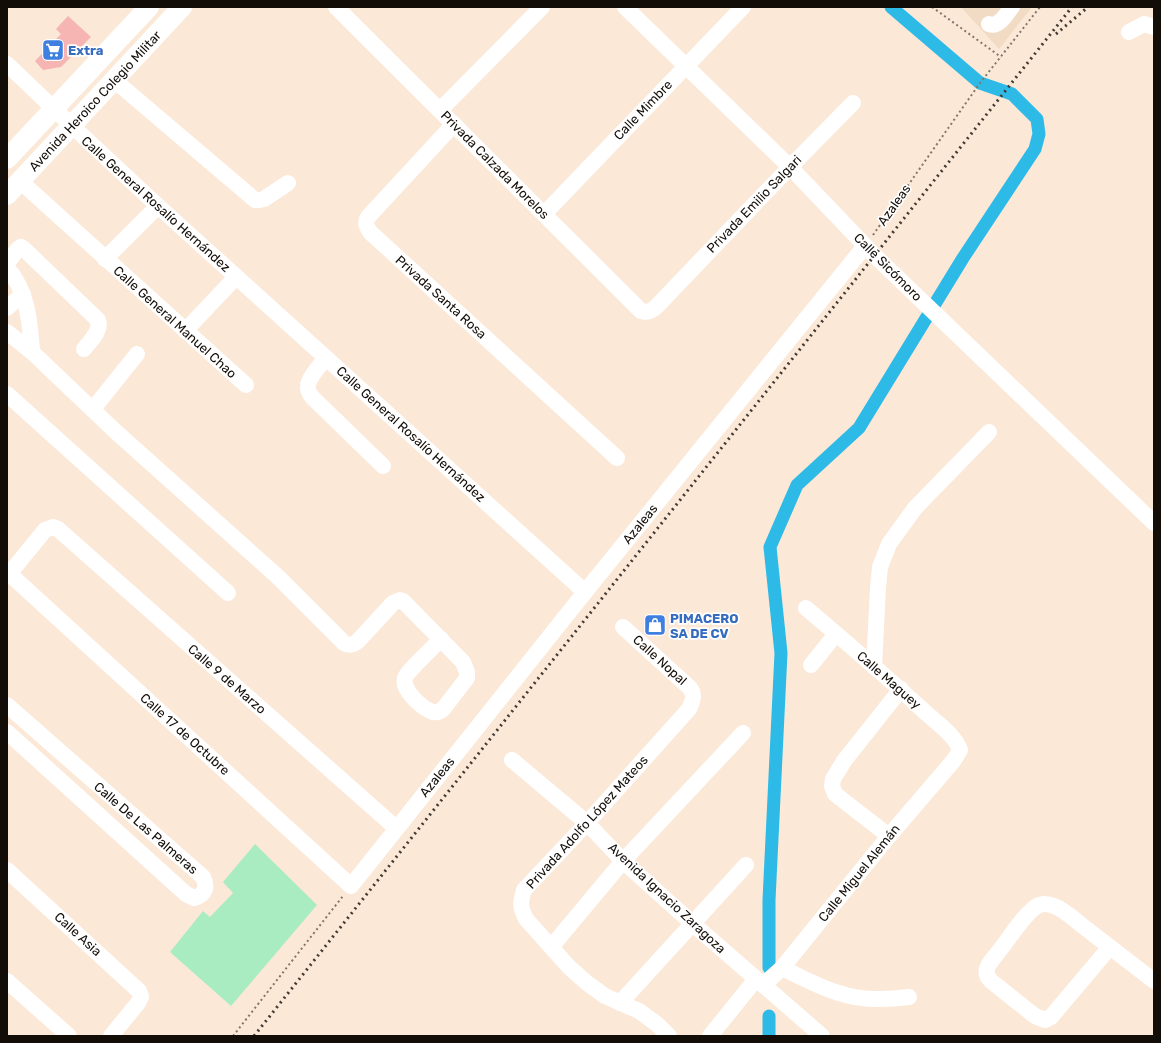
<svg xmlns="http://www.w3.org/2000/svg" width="1161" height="1043" font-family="Rubik,sans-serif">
  <rect width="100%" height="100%" fill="#fbe8d7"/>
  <polygon fill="#f2dbc4" points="961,7 1032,7 999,49"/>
  <polygon fill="#a9ecc2" points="255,844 317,905 231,1006 170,952 203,911 210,917 233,893 223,882"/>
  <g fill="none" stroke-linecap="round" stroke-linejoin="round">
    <g stroke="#2ebae7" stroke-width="13">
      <polyline points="769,968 769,900 781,653 770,547 797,485 859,428 963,258 1035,149 1039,134 1037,119 1012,94 980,83 891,7"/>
      <polyline points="769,1016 769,1036"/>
    </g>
  </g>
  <polygon fill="#f6b4b2" points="68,16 91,37 61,67 43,70 35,61 61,34 56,29"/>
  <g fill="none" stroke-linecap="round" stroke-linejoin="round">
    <g stroke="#82766b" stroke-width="2" stroke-dasharray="2 3" stroke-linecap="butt">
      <polyline points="932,7 1001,57"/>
      <polyline points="873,235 980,83 1040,7"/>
      <polyline points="233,1036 343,896"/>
    </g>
    <g stroke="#fff" stroke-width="16">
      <path d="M 336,7 L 641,311 C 648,313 652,311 657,306 L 790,167 L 853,103"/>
      <polyline points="625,7 790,167 874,255 1154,523"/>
      <path d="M 989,24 C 999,28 1006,14 1012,7"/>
      <polyline points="1129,32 1144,24 1154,27"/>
      <polyline points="7,64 71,125 158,206 585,592"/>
      <polyline points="114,80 255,200 259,200 264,199 288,183"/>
      <polyline points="440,110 542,7"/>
      <path d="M 454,124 L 368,217 C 364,223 367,228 371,233 L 617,458"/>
      <polyline points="20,181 246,385"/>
      <polyline points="544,214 743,7"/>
      <polyline points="105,259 158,206"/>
      <path d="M 7,263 L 18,249 L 21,247 L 24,249 L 98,320 C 102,331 90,341 84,349"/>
      <path d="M 7,268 C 28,291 30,323 32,352"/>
      <polyline points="7,308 23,294"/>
      <polyline points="185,331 236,277"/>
      <path d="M 7,332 L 32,352 L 115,431 L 277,576 L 344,643 C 350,646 353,645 358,641 L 393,603 L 400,600 L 403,601 L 463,662 L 467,672 L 467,678 L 444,708 C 441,711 437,713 433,712 C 423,709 401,690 405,678 C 407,671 434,647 441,639"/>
      <path d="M 326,358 C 321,364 309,377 308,385 C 307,389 309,393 312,397 L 383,466"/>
      <polyline points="7,394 228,593"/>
      <polyline points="93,409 137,354"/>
      <path d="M 623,627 L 690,688 C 695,695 693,701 689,709 L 587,823 L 524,890 C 520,903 520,907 526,919 L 569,967 L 587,983 L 605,996 L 639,1011 L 657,1024 L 669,1036"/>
      <polyline points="811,665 836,634"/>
      <polyline points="874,667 878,587 880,567 889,544 915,508 989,432"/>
      <path d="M 7,705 L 203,877 C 208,887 205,895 194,898 L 186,894 L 7,732"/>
      <polyline points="512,760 587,823 623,861 693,924 822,1036"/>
      <polyline points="396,828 58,529 53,527 45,530 14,568 12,573 14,578 351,886 585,592 865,246"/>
      <polyline points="889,836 835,794 832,786 833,779 844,761 901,689"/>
      <polyline points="7,870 139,991 141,997 138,1003 111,1036"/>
      <polyline points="552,946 623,861 743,733"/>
      <path d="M 1110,947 L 1051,1017 L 1045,1020 L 1035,1016 L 991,981 C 980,970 992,961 999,951 C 1009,939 1026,911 1039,905 C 1044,903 1049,904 1054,906 C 1065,910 1075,920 1084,927 C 1107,945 1131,963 1154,981"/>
      <path d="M 782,968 C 801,977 819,987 839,993 C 861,1001 886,1000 909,997"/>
      <polyline points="7,981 69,1036"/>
      <path d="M 763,985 L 782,968 L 889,836 L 954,760 L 960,750 C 956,736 936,722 925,712 C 886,676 846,642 806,608"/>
      <polyline points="620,1003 746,865"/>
      <polyline points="710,1036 756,979"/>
    </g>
    <g stroke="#fff" stroke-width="20">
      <polyline points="7,159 149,7"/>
      <polyline points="7,195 182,7"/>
    </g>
    <g stroke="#423a32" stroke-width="3" stroke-dasharray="2 4" stroke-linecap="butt">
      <polyline points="1056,34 1088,7"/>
      <polyline points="254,1036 1072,7"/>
    </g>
  </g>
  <defs>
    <g id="supermarket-square" transform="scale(1.15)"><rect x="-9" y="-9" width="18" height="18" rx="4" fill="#3f7fe0" stroke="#fff"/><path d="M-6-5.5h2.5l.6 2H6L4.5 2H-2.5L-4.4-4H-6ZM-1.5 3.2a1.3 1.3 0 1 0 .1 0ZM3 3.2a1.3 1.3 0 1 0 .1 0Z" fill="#fff"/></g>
    <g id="shop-square" transform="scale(1.15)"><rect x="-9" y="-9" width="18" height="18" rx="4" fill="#3f7fe0" stroke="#fff"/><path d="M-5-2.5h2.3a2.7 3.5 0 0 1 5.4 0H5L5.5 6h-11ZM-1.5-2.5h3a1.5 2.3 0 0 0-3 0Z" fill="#fff"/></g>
  </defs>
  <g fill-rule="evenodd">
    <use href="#supermarket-square" x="53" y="50"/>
    <use href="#shop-square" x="655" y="625"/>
  </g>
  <g text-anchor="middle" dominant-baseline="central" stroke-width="3.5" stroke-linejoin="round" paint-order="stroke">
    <g font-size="13" font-weight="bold" fill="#366cbe" stroke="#fff" text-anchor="start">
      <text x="68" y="50">Extra</text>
      <text x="670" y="618">PIMACERO<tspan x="670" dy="15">SA DE CV</tspan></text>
    </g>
    <g font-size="13" fill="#130d08" stroke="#fff">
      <text transform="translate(95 101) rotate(-47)">Avenida Heroico Colegio Militar</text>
      <text transform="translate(643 110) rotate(-46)">Calle Mimbre</text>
      <text transform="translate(495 165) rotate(45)">Privada Calzada Morelos</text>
      <text transform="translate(156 204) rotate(42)">Calle General Rosalío Hernández</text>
      <text transform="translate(754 204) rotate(-46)">Privada Emilio Salgari</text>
      <text transform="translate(894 205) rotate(-55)">Azaleas</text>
      <text transform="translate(888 267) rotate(45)">Calle Sicómoro</text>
      <text transform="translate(441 297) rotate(42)">Privada Santa Rosa</text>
      <text transform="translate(175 322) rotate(42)">Calle General Manuel Chao</text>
      <text transform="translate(411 434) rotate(42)">Calle General Rosalío Hernández</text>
      <text transform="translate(640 524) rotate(-51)">Azaleas</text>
      <text transform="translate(660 660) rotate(42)">Calle Nopal</text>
      <text transform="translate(227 679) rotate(41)">Calle 9 de Marzo</text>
      <text transform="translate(889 680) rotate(41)">Calle Maguey</text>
      <text transform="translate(185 734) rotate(42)">Calle 17 de Octubre</text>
      <text transform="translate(437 777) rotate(-51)">Azaleas</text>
      <text transform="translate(587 822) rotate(-48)">Privada Adolfo López Mateos</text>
      <text transform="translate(146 828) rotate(41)">Calle De Las Palmeras</text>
      <text transform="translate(859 873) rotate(-51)">Calle Miguel Alemán</text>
      <text transform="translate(667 898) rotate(43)">Avenida Ignacio Zaragoza</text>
      <text transform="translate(78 934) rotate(42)">Calle Asia</text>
    </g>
  </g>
  <rect width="1161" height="1043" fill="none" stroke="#130d08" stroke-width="16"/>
</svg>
